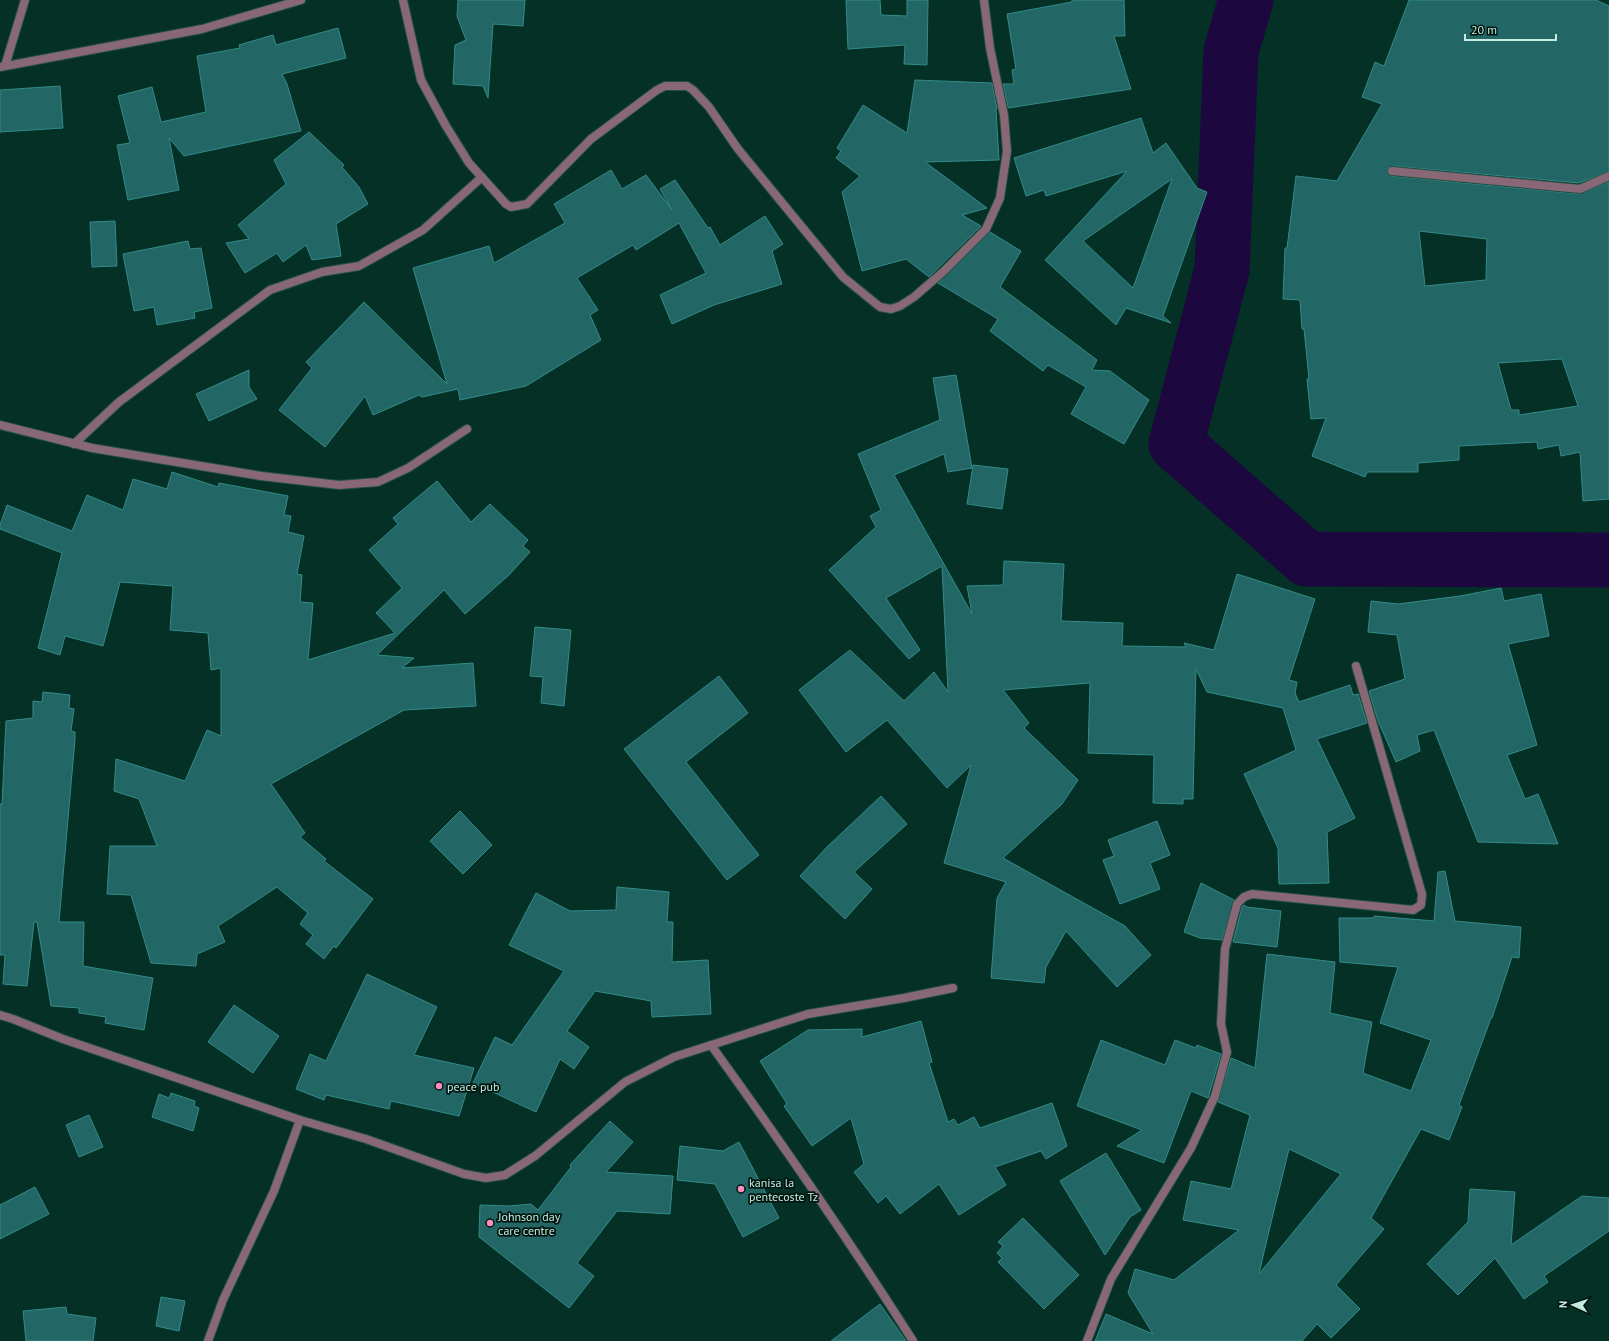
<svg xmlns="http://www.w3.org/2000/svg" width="1609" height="1341" font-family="'PT Sans',sans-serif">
  <rect width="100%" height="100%" fill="#043026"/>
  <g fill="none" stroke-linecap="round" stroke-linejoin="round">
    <polyline stroke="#1c073f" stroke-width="55" points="1246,0 1231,51 1222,270 1176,444 1307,559 1609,560"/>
  </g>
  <g fill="#226665" stroke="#328c89" fill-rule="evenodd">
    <polygon points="458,0 525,0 523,26 493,24 488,98 483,86 453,84 455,45 466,40 457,16"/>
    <polygon points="846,0 880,0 881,15 907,16 907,0 928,0 927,65 904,64 905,45 848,49"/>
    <polygon points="1072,0 1124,0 1125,36 1114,36 1131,89 1008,108 1003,84 1014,84 1012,70 1016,69 1007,14 1072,2"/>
    <path d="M 1409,0 L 1596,0 L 1609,6 L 1609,171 L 1579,183 L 1393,166 L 1388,168 L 1387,171 L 1389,175 L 1391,176 L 1579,194 L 1609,182 L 1609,499 L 1583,501 L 1580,452 L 1561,456 L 1559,445 L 1538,449 L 1537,442 L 1459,446 L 1459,460 L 1418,463 L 1418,472 L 1367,472 L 1365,477 L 1312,456 L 1326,418 L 1311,419 L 1307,379 L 1309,379 L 1304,329 L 1302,329 L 1300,300 L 1283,299 L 1285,248 L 1287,248 L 1296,176 L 1337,181 L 1382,104 L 1362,97 L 1375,62 L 1384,66 ZM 1419,231 L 1487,239 L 1486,280 L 1425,286 ZM 1562,359 L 1578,406 L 1519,415 L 1519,410 L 1511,410 L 1498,363 Z"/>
    <polygon points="338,28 346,58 282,74 287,84 301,131 184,156 169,138 179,190 128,200 117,145 130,143 118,96 152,87 161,122 206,112 197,56 240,48 239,45 273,35 276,45"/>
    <polygon points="915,80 992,83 997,109 996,110 999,160 925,162 987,208 962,215 981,226 929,277 906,259 862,271 842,192 860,176 836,158 841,151 837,148 863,105 907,133"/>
    <polygon points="60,86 63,128 0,132 0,90"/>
    <path d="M 1141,118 L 1153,153 L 1166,143 L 1197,188 L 1207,192 L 1163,316 L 1171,323 L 1126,308 L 1116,325 L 1045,260 L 1127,171 L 1046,196 L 1044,190 L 1026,196 L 1014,158 ZM 1172,179 L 1133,288 L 1083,241 Z"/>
    <polygon points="309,132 344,165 342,167 359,187 368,204 336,224 341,256 312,260 306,245 283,262 277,253 245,273 226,243 249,239 238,225 286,184 274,160"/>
    <polygon points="611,170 622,189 646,175 672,210 660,189 675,180 708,228 710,227 720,245 765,216 783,244 772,251 782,284 714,305 672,324 660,295 706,273 679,223 636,250 633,245 577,278 598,310 590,315 601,340 526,386 460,400 458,389 422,397 419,395 373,415 365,396 325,447 279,410 312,368 306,362 364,302 447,384 413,268 489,246 494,263 565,223 554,204"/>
    <polygon points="115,221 117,266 92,267 90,222"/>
    <polygon points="990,232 1021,251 1000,287 1097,360 1092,370 1110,371 1149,400 1124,444 1071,414 1086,387 1048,365 1043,371 990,331 998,319 938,283"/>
    <polygon points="188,241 190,249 201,248 212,308 194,312 195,318 157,325 154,307 134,311 123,254"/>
    <polygon points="249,370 249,387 257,399 209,421 196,394"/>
    <polygon points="956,375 972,468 948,472 944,454 894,475 972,614 967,586 1003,585 1004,561 1064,564 1061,621 1123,623 1122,646 1186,647 1184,643 1214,650 1237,574 1315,599 1289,680 1297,682 1295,693 1299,702 1350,685 1353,695 1358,694 1367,723 1317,739 1355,818 1327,832 1329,883 1279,884 1278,848 1244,774 1296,750 1283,708 1207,692 1196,669 1193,799 1183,799 1183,804 1153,803 1154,755 1088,753 1090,683 1003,690 1029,723 1024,728 1078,780 1062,804 1003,858 1125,926 1151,955 1117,987 1066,931 1046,967 1044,983 991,978 997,898 1006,882 944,863 971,765 947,788 887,720 846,752 799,690 850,650 904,701 934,672 948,692 942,566 886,598 920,650 909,659 829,570 876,527 870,516 881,510 858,454 940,420 933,378"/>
    <polygon points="973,465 1008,469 1002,509 967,504"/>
    <polygon points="172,472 218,487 219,483 288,496 284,515 291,516 288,532 304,536 297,574 302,575 300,602 313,603 308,660 395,633 376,613 402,588 369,550 398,524 393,518 437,481 471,522 490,504 528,540 523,546 530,552 509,575 465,614 444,590 377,655 414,658 402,668 473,663 476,706 404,710 271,784 305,833 300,837 326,859 324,861 373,899 336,948 334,946 324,959 306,944 313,935 300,924 308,913 277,887 218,926 225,942 197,954 196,966 151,963 131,895 107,894 110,846 157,846 139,799 114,791 116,759 185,781 207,730 221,736 221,668 211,670 208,633 170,630 173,586 120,582 103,646 65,636 60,655 38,648 62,553 0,529 0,525 7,505 72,531 87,495 123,510 133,479 167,489"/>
    <polygon points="1501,588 1504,601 1541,594 1549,636 1508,644 1537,745 1507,755 1525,799 1538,794 1558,844 1478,842 1434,730 1417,735 1420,751 1396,762 1378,721 1369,691 1405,679 1397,635 1368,632 1371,601 1398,604 1460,596"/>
    <polygon points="535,627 571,630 564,706 541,703 543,677 530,676"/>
    <polygon points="719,676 748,713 686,762 759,855 727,880 624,749"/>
    <polygon points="43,692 70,695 69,708 74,709 71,731 75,732 75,739 59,922 84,922 83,966 153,978 144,1030 105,1023 106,1017 79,1013 79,1008 51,1006 37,922 34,922 27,986 3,984 5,955 0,955 0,804 2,804 6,721 33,718 33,701 42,702"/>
    <polygon points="881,796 907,824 854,872 872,889 845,919 800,876 827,847"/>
    <polygon points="460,811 492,845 463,874 430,841"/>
    <polygon points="1157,821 1170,855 1150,863 1160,889 1120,904 1103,860 1114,856 1108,840"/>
    <path d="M 1445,871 L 1455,921 L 1521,927 L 1519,958 L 1512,957 L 1492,1018 L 1491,1018 L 1459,1105 L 1462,1107 L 1449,1140 L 1421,1129 L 1371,1218 L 1384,1229 L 1336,1285 L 1360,1309 L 1331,1338 L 1317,1324 L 1302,1341 L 1095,1341 L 1106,1314 L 1153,1334 L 1128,1293 L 1135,1269 L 1174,1280 L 1239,1230 L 1183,1220 L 1191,1181 L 1231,1189 L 1250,1115 L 1218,1102 L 1231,1058 L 1255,1068 L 1267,954 L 1335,962 L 1330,1013 L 1372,1022 L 1363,1073 L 1411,1091 L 1431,1040 L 1380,1023 L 1398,967 L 1340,962 L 1339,918 L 1374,918 L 1374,916 L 1434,921 L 1438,872 ZM 1289,1149 L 1341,1174 L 1259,1274 L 1268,1235 Z"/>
    <polygon points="1201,883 1234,900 1222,940 1200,938 1184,932"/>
    <polygon points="617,887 669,892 667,922 673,922 672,962 708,960 711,1014 652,1017 651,1001 595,991 567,1031 589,1047 574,1069 560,1059 536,1112 473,1083 495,1037 512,1045 564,971 509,945 536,893 570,911 616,910"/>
    <polygon points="1244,905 1247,907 1281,911 1277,947 1233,942 1242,907"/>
    <polygon points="367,974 437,1007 414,1055 474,1068 459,1116 391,1101 389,1109 326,1095 324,1100 296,1089 310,1054 326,1061"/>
    <polygon points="234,1005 279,1036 253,1073 208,1042"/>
    <polygon points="921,1021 932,1062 929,1063 948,1122 954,1119 958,1125 974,1117 980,1128 1052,1103 1067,1146 1046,1159 1041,1151 995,1167 1006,1185 959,1215 939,1184 900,1214 886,1196 878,1203 854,1172 864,1164 851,1118 812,1146 784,1106 787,1104 760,1061 808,1030 862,1029 862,1037"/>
    <polygon points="1101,1040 1165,1065 1175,1040 1196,1048 1197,1045 1221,1054 1208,1098 1191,1091 1164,1163 1117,1146 1142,1130 1077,1106"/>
    <polygon points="171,1093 195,1101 194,1106 199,1108 193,1131 152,1117 159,1094 169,1098"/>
    <polygon points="89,1115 103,1147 79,1157 66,1125"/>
    <polygon points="610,1121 633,1142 606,1172 673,1176 670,1214 617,1211 577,1263 594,1276 569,1308 479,1237 480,1205 510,1206 531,1204 538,1210 571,1167 570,1165"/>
    <polygon points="739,1142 779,1218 743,1237 715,1184 677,1180 680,1146 723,1151"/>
    <polygon points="1106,1153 1141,1210 1130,1217 1105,1255 1060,1181"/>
    <polygon points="35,1187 49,1214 0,1239 0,1205"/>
    <polygon points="1470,1189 1515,1192 1511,1245 1582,1196 1609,1198 1609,1231 1544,1276 1548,1282 1524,1299 1495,1258 1458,1295 1427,1264 1468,1222"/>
    <polygon points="1023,1218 1079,1275 1044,1309 998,1262 1002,1258 997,1253 1003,1246 998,1242"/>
    <polygon points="161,1297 185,1301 179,1331 156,1326"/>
    <polygon points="880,1304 906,1341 831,1341"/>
    <polygon points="66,1307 67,1314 96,1318 93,1341 26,1341 23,1311"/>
  </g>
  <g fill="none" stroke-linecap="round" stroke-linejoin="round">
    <g stroke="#234e43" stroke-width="10">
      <g id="minor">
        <polyline points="403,0 421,80 446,126 469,163 506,204 511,207 527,204 591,139 657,90 665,86 687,86 693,90 709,107 738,149 843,277 880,307 891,309 900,306 914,297 944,271 986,229 1000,198 1007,151 1004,115 990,48 984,0"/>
        <polyline points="5,66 25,0"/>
        <polyline points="0,67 202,29 301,0"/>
        <polyline points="1392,171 1580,189 1609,176"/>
        <polyline points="0,425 92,448 261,476 339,485 378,482 408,468 467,429"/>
        <polyline points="74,444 119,402 270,290 322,272 359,266 423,230 482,177"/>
        <polyline points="0,1015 13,1019 63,1039 300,1120 366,1139 464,1174 486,1178 505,1175 535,1156 625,1082 674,1057 808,1014 904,998 953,988"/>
        <path d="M 711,1045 C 781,1142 849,1240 913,1341"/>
        <polyline points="208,1341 223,1300 274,1191 300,1120"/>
        <polyline points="1087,1341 1111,1279 1191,1148 1215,1096 1227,1052 1221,1024 1225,949 1237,904 1244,897 1252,894 1413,910 1421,905 1422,894 1356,666"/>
      </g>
    </g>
    <use href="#minor" stroke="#876874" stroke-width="8"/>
  </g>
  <g fill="#fd8ebf" stroke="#001610" stroke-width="1.5">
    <circle cx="439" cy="1086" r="4"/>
    <circle cx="741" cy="1189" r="4"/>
    <circle cx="490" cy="1223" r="4"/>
  </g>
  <g text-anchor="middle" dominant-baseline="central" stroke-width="3.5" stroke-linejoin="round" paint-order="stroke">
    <g font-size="12" fill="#c5eadd" stroke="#001610" text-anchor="start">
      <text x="447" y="1086">peace pub</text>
      <text x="749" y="1182">kanisa la<tspan x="749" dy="14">pentecoste Tz</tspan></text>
      <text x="498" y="1216">Johnson day<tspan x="498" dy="14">care centre</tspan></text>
    </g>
  </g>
  <g transform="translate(1573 1305) rotate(273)" stroke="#001610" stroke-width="3" paint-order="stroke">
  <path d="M0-3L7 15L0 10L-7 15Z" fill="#c5eadd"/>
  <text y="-6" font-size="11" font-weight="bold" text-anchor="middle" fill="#c5eadd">N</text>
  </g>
  <path d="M1465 34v6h91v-6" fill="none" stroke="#c5eadd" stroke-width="2"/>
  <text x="1471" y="34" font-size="12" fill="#c5eadd" stroke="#001610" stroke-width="3" paint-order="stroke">20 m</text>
</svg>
